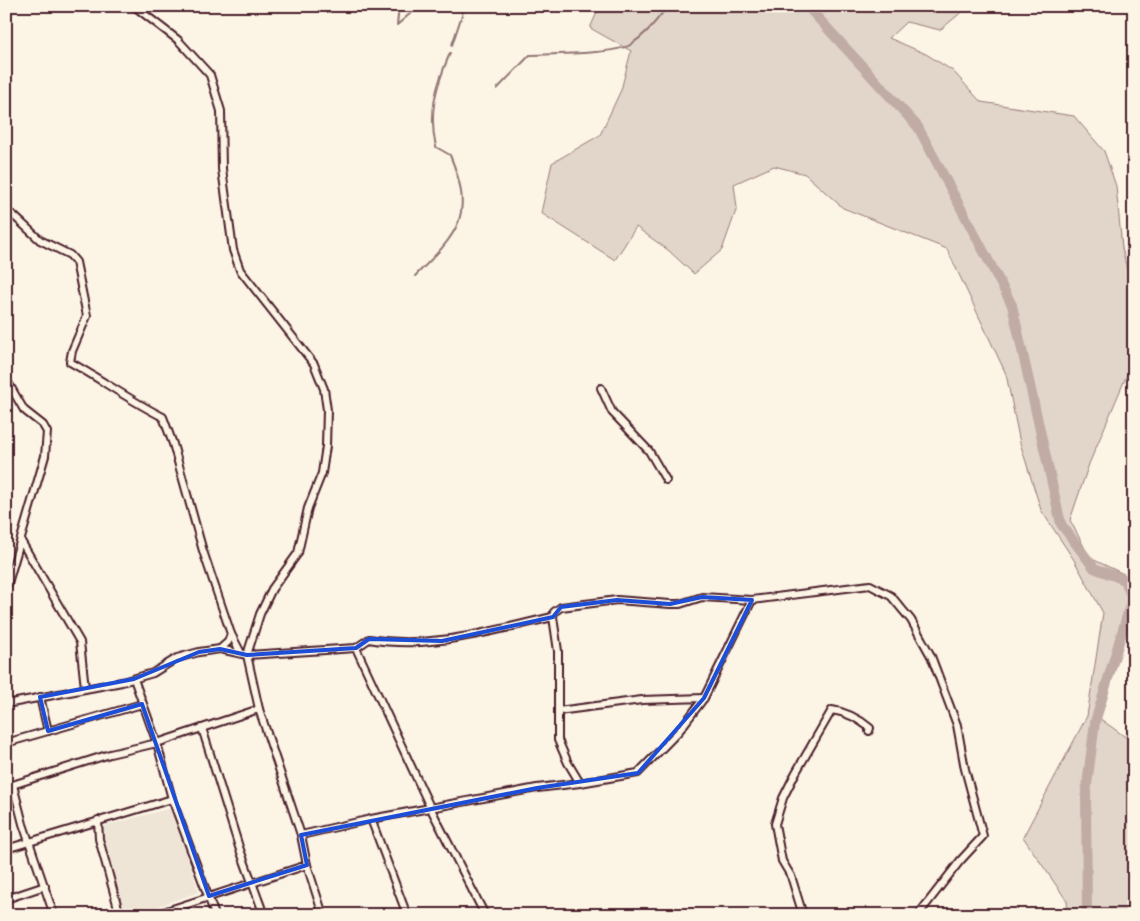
<svg xmlns="http://www.w3.org/2000/svg" width="1140" height="921" font-family="'Balsamiq Sans',sans-serif">
  <rect width="100%" height="100%" fill="#fcf5e5"/>
  <filter id="ink" filterUnits="userSpaceOnUse"><feTurbulence type="fractalNoise" baseFrequency=".02" numOctaves="2"/><feDisplacementMap in="SourceGraphic" scale="10" xChannelSelector="R" yChannelSelector="G"/><feConvolveMatrix kernelMatrix="1 2 1 2 8 2 1 2 1" color-interpolation-filters="sRGB"/></filter>
  <g filter="url(#ink)">
    <polygon fill="#eee5d7" points="171,808 199,892 133,915 122,915 101,827"/>
    <polygon fill="#e2d5ca" stroke="#967a7a" points="600,6 969,6 940,30 906,22 889,38 926,54 953,71 981,102 1074,116 1104,151 1116,186 1122,248 1134,299 1134,358 1089,464 1070,520 1090,558 1128,576 1134,598 1125,636 1099,718 1134,743 1134,915 1068,915 1067,901 1023,837 1087,716 1103,613 1074,560 1041,510 1020,443 1006,374 947,249 843,208 805,174 774,166 734,184 737,208 722,250 694,274 668,250 636,227 615,260 541,213 552,163 600,135 621,90 631,51 590,28"/>
    <g fill="none" stroke-linecap="round" stroke-linejoin="round">
      <g stroke="#917474" stroke-width="2">
        <polyline points="399,6 397,25 419,6"/>
        <polyline points="452,45 463,12 453,6"/>
        <path d="M 497,89 L 530,55 C 550,54 615,54 630,45 C 647,34 656,21 668,6"/>
        <path d="M 415,276 C 459,232 475,216 450,155 L 436,147 C 428,112 436,86 450,53"/>
      </g>
      <polyline stroke="#c0aca5" stroke-width="10" points="807,6 918,127 1012,305 1061,524 1094,568 1125,580 1132,599 1095,722 1086,793 1087,915"/>
      <g stroke="#4a1f2b" stroke-width="10">
        <g id="street">
          <polyline points="134,6 178,40 210,75 221,111 222,169 233,250 240,270 314,364 324,389 327,410 326,446 322,473 308,508 298,553 272,589 260,614 247,655 259,709 301,835 307,865 323,915"/>
          <path d="M 6,212 L 13,215 L 40,240 L 70,255 L 76,262 L 87,316 L 72,351 L 70,362 C 102,380 131,401 163,417 L 173,444 L 203,551 L 231,634 L 228,642 L 220,649"/>
          <polyline points="6,379 24,410 43,425 47,432 45,456 6,590"/>
          <polyline points="601,388 612,412 649,451 666,480"/>
          <polyline points="21,541 80,642 85,688"/>
          <polyline points="231,634 241,653"/>
          <polyline points="356,648 431,809 485,915"/>
          <polyline points="134,679 157,743 172,799 215,915"/>
          <polyline points="40,697 48,731"/>
          <path d="M 6,704 L 122,682 L 153,673 L 177,658 L 199,652 L 220,649 L 247,655 L 356,648 L 369,639 C 432,650 493,630 553,617"/>
          <polyline points="558,711 642,700 704,698"/>
          <polyline points="202,728 239,847 264,915"/>
          <polyline points="6,743 142,704"/>
          <polyline points="580,783 638,773 679,731 704,698 752,600"/>
          <polyline points="13,785 23,824 54,915"/>
          <polyline points="6,787 110,754 157,743 259,709"/>
          <polyline points="371,819 407,915"/>
          <polyline points="98,820 99,839 120,915"/>
          <polyline points="301,835 371,819 537,788 580,783 568,763 558,740 558,651 553,617 554,612 561,607 617,600 670,604 680,604 702,597 752,600 870,585 891,596 911,620 931,656 957,725 965,769 983,836 960,861 918,915"/>
          <polyline points="6,849 172,799"/>
          <polyline points="6,899 45,886"/>
          <polyline points="154,915 307,865"/>
          <path d="M 803,915 L 791,876 L 782,861 L 775,824 L 783,798 L 795,774 L 832,710 C 846,712 859,719 870,728 L 869,731"/>
        </g>
      </g>
      <use href="#street" stroke="#fcf5e5" stroke-width="6"/>
    </g>
  </g>
  <path fill="none" stroke="#1d4ed8" stroke-width="4" stroke-linejoin="round" d="M 702,597 L 752,600 L 704,698 L 638,773 L 537,788 L 301,835 L 307,865 L 209,896 L 142,704 L 48,731 L 40,697 L 134,679 L 199,652 L 220,649 L 247,655 L 356,648 L 369,639 L 442,641 L 553,617 L 561,607 L 617,600 L 670,604 Z"/>
  <rect width="1140" height="921" fill="none" stroke="#fcf5e5" stroke-width="25"/>
  <rect x="12" y="12" width="1115" height="896" fill="none" stroke="#4a1f2b" stroke-width="2" filter="url(#ink)"/>
</svg>
